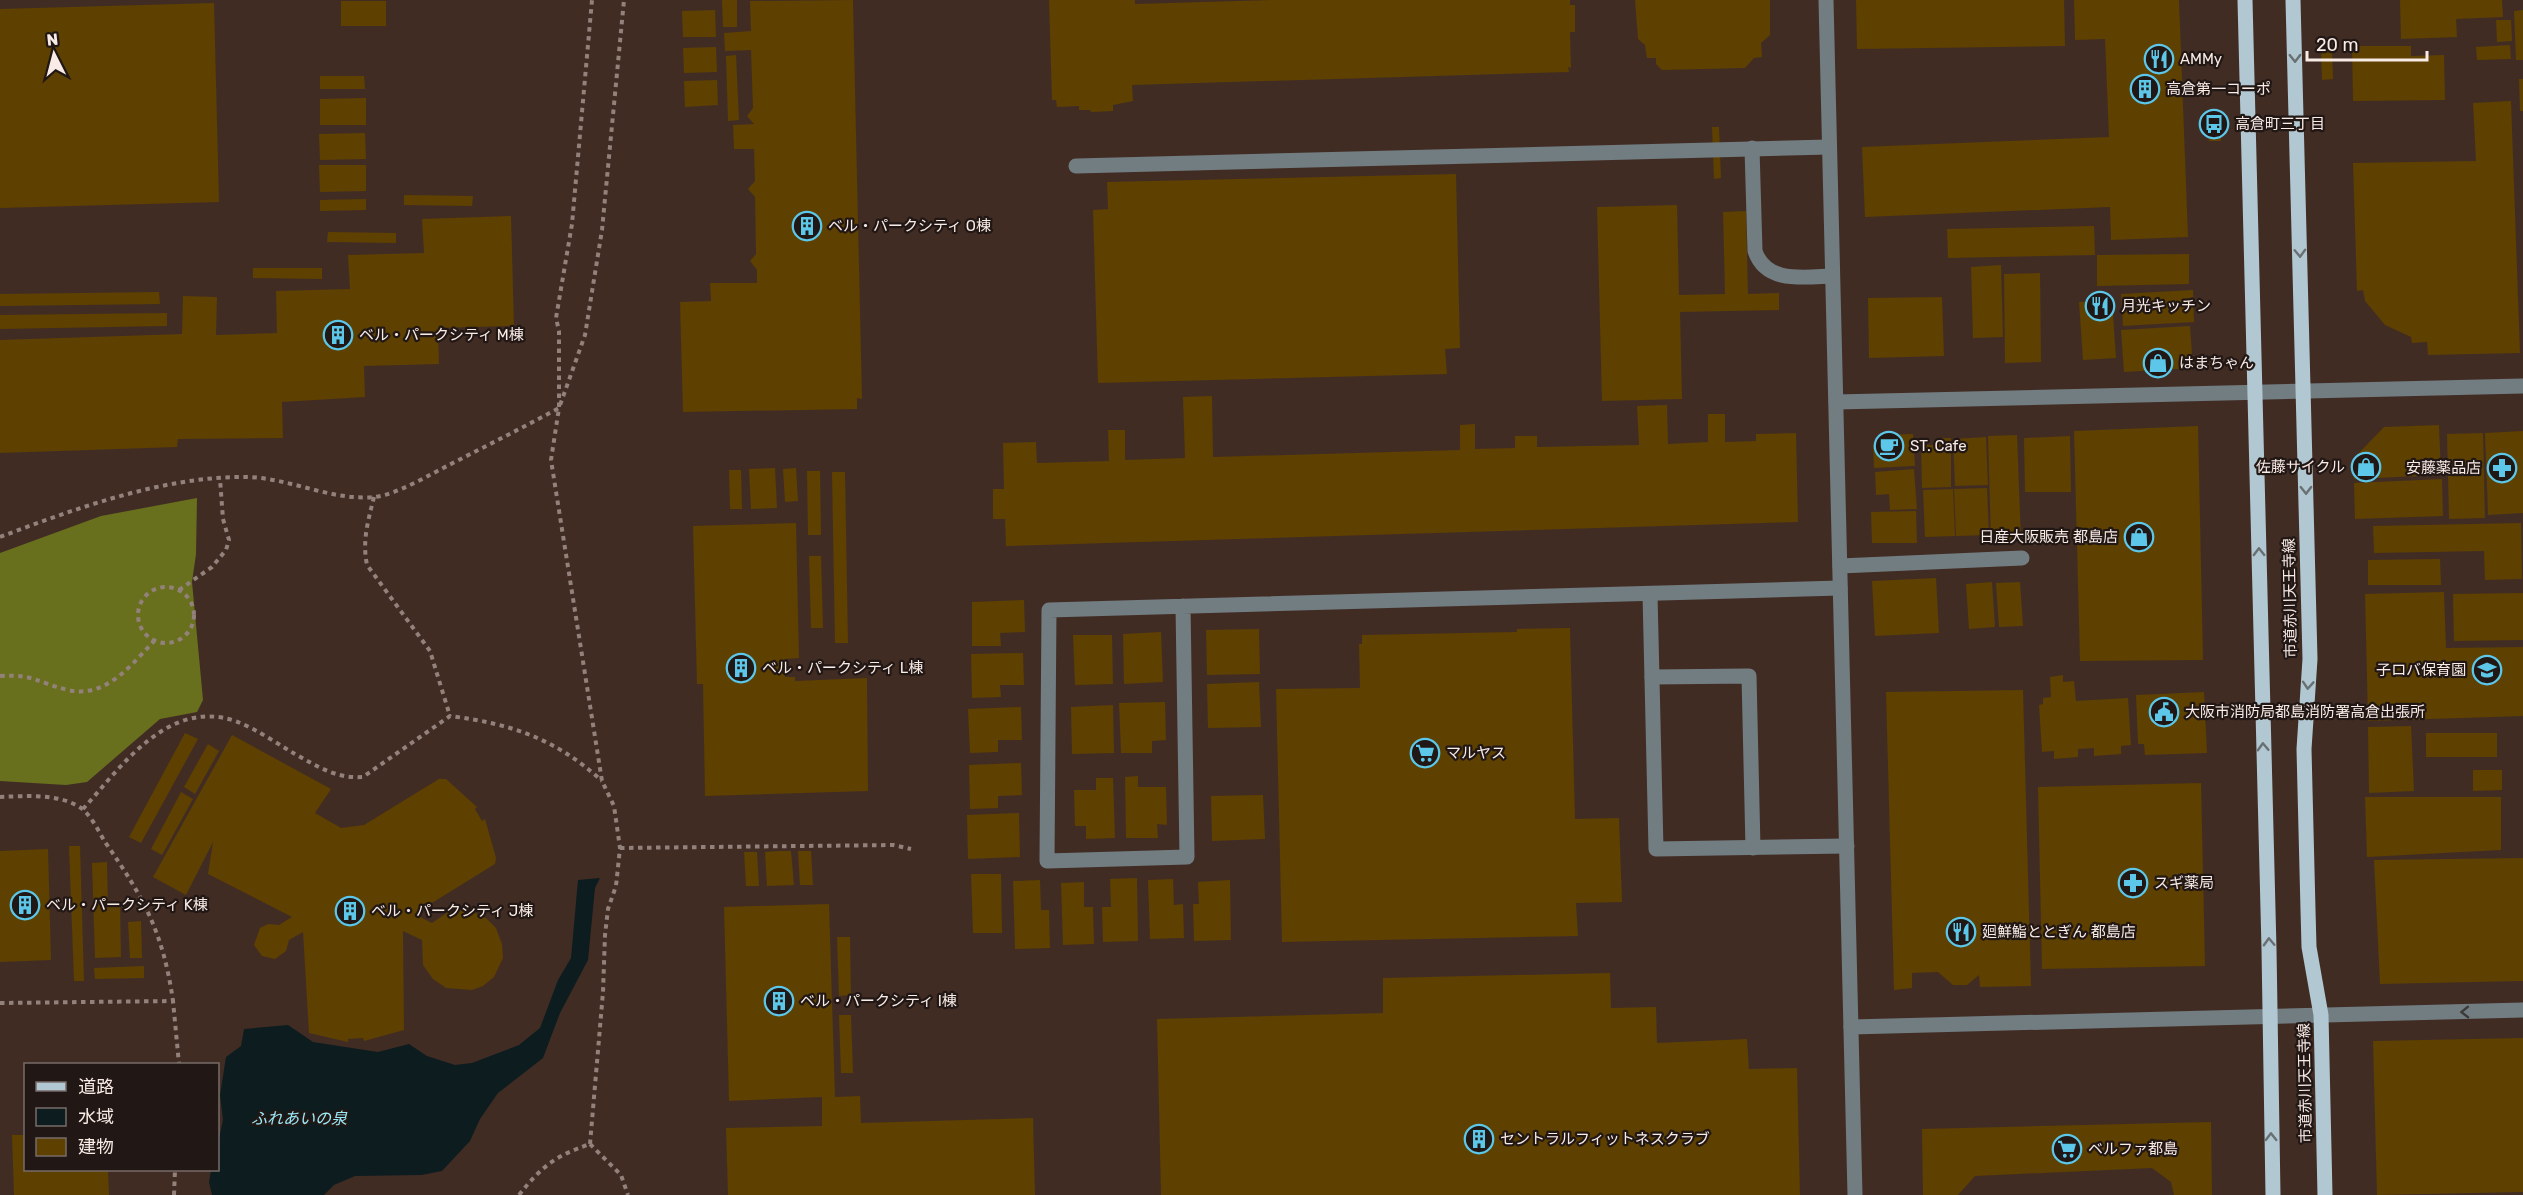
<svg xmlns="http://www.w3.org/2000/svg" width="2523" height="1195" font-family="Rubik,'Noto Sans JP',sans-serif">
  <rect width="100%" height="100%" fill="#412c24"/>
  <polygon fill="#68701e" points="197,498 196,554 192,582 203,700 197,712 160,719 87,782 66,785 0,781 0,553 101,516"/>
  <polygon fill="#0d1c1f" points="600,878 595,888 588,960 560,1013 543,1058 498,1093 480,1119 470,1141 442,1171 422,1175 355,1176 334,1185 324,1195 212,1195 209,1182 211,1170 218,1170 218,1143 223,1120 220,1095 226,1057 241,1046 244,1029 288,1025 313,1042 378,1052 409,1044 427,1056 455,1065 472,1063 519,1045 540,1028 558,980 571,958 578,880"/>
  <g fill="#5e4000">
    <polygon points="722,0 737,0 737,27 723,27"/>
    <polygon points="853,0 862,399 857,398 857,409 683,412 680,302 711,301 710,283 757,283 757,270 750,261 756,254 755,197 748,189 755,181 754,149 734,149 733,125 754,124 747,116 753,108 751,50 725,51 724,33 751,31 750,1"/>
    <polygon points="1049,0 1135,0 1135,4 1271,0 1570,0 1570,5 1575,5 1575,32 1570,32 1571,68 1568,67 1569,72 1132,85 1133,101 1113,105 1113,111 1091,112 1090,110 1079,110 1079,106 1057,107 1056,100 1052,100"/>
    <polygon points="1635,0 1770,0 1770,35 1761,43 1762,57 1754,58 1745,68 1662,70 1656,64 1656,58 1647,58 1645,45 1638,39"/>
    <polygon points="1856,0 2064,0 2065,46 1857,49"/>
    <polygon points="2074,0 2179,0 2188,237 2111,240 2110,207 1865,217 1862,147 2109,137 2105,39 2075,40"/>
    <polygon points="2400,0 2502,0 2503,17 2456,19 2457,37 2401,39"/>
    <rect x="341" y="1" width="45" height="25"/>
    <polygon points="214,3 219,202 0,208 0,9"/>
    <polygon points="715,10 716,37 683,37 682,11"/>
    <polygon points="2523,10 2523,60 2516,60 2514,11"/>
    <polygon points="2496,20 2511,20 2512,41 2497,42"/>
    <polygon points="2510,45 2511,59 2477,60 2476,47"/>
    <polygon points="2352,46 2411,46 2411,56 2444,55 2445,100 2353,101"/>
    <polygon points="716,47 717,72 684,73 683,48"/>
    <polygon points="2321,50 2332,50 2333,79 2322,80"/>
    <polygon points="736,55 739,120 728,121 726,56"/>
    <polygon points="320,76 364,76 365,89 320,89"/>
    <polygon points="2519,79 2523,79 2523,111 2520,111"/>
    <polygon points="717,80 718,105 685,107 684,81"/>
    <polygon points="366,98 366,125 320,125 320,99"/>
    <polygon points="2511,101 2520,353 2428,355 2427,342 2412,343 2411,337 2385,325 2365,301 2363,290 2357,291 2353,163 2476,161 2473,103"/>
    <polygon points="2220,110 2221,141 2209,141 2208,111"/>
    <polygon points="1712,127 1719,127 1721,178 1714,179"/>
    <polygon points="365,133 366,159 320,160 319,134"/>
    <polygon points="319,165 366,165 366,191 320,192"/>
    <polygon points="1456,174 1460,348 1445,349 1447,374 1098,383 1093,210 1108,209 1107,182"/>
    <polygon points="404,195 473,196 472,206 404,205"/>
    <polygon points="366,199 366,210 320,211 320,200"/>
    <polygon points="1677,205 1679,295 1725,294 1723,212 1746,211 1748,294 1779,293 1779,310 1680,312 1682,399 1602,401 1597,207"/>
    <polygon points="511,216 514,326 438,328 439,364 364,366 365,397 282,402 283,438 178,439 177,447 0,453 0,340 182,334 183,296 217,297 216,335 277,333 276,291 350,289 348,255 424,253 422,219"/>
    <polygon points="2094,226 2095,255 1948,258 1947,229"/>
    <polygon points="328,232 396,233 396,243 327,242"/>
    <polygon points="2189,254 2189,284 2097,286 2097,255"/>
    <polygon points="2001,265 2003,337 1973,338 1971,267"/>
    <polygon points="253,268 322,268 322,279 253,278"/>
    <polygon points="2040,273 2041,362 2005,363 2004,274"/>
    <polygon points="2193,290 2194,322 2123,326 2121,294"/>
    <polygon points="159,292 160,304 0,306 0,294"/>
    <polygon points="1942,297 1944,356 1869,358 1868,298"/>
    <polygon points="2112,300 2116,358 2083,360 2079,302"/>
    <polygon points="167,313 167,326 0,329 0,315"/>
    <polygon points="2190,326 2193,368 2124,372 2121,330"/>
    <polygon points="1212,396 1213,457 1460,450 1460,425 1475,424 1475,449 1515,448 1515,436 1537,436 1537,447 1639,445 1637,406 1667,405 1668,444 1708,442 1708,414 1725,414 1725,442 1756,441 1756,434 1796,433 1798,522 1006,546 1005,519 993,519 993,489 1004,489 1003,443 1036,442 1037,463 1109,461 1108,430 1125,430 1125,460 1185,458 1183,397"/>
    <polygon points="2439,425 2441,475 2354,479 2354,458 2384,427"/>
    <polygon points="2198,426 2203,660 2080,661 2074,431"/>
    <polygon points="2523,431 2523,513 2488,515 2485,433"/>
    <polygon points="2483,433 2485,518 2449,519 2447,434"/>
    <polygon points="1913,434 1915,466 1874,468 1873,446 1881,435"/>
    <polygon points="2017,435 2021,540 1991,541 1988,436"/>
    <polygon points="2070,436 2071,492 2025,492 2024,438"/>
    <polygon points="1986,437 1988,485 1955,486 1953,439"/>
    <polygon points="1938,438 1951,438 1951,487 1922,488 1921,445 1938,445"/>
    <polygon points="775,468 777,508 751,509 749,469"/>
    <polygon points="796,468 798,501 785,502 783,469"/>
    <polygon points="1914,469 1917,509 1890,510 1889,494 1876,495 1875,472"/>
    <polygon points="729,470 741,470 742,509 730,509"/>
    <polygon points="807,471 820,471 821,535 808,535"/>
    <polygon points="832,472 845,472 848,643 835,643"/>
    <polygon points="2442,479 2443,516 2355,519 2354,483"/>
    <polygon points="1987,488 1989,535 1956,536 1954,489"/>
    <polygon points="1953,489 1955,536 1925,537 1923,490"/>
    <polygon points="1916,511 1917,543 1872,543 1871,512"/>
    <polygon points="796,523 799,658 785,659 785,677 795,677 795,681 867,678 868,791 705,796 703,684 697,684 693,526"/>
    <polygon points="2521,523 2522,579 2485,580 2484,551 2374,553 2373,526"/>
    <polygon points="809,556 821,556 823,628 811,628"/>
    <polygon points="2440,559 2441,585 2368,585 2368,560"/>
    <polygon points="1936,578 1939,633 1875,636 1872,581"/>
    <polygon points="1992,582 1995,627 1969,629 1966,584"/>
    <polygon points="2020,582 2023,626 1999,627 1996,583"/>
    <polygon points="2444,592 2446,648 2523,647 2523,716 2368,721 2365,594"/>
    <polygon points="2523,593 2523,640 2454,641 2453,594"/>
    <polygon points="1024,600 1025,632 1000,633 1001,646 972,646 972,602"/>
    <polygon points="1570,628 1575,819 1619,818 1622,902 1576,903 1578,936 1282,942 1276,689 1360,688 1359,644 1362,644 1362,635 1517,632 1517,629"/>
    <polygon points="1259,629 1260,674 1207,675 1206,630"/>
    <polygon points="1161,632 1163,682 1124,684 1123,634"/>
    <polygon points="1073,635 1112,635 1113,684 1075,685"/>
    <polygon points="1023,653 1024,685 1000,685 1001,697 972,698 971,654"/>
    <polygon points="2063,675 2063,682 2074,681 2076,701 2128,698 2131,745 2121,746 2121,754 2094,756 2094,748 2078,749 2078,757 2054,759 2054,751 2042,752 2039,705 2043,704 2043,698 2051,697 2050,677"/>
    <polygon points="1259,682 1261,727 1208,728 1207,684"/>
    <polygon points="2023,690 2031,986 1980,987 1979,975 1967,985 1953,985 1938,972 1912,973 1912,988 1894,990 1886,692"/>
    <polygon points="2204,692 2207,753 2145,755 2144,744 2138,744 2136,695"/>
    <polygon points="1165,702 1166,740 1152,741 1152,753 1121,753 1119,703"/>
    <polygon points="1113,705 1114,753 1072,754 1071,707"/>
    <polygon points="1021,707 1022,740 998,740 998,752 970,753 968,709"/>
    <polygon points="2411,726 2414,791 2369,793 2368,727"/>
    <polygon points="185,733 198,739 141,843 129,837"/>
    <rect x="2426" y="733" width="71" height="24"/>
    <polygon points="232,735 331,789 315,813 341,828 364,825 439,779 446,779 477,807 475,809 482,821 485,819 496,858 495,864 414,914 432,923 448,912 459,910 473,912 486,918 496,928 502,944 503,958 494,977 483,986 472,990 446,988 433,979 423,965 422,940 403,931 404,1030 364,1041 363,1038 348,1039 348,1042 309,1033 303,932 289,940 286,951 275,959 262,956 254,945 260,928 268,924 279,925 292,917 208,874 213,842 186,895 153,877"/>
    <polygon points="208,744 219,751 195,794 184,787"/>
    <polygon points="1021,763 1022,795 998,796 998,808 970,809 969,765"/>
    <polygon points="2473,770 2502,770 2502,790 2473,791"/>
    <polygon points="1138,776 1138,787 1166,787 1167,825 1157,824 1158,838 1126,838 1125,777"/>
    <polygon points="1096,778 1113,778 1115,838 1086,839 1086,826 1075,826 1074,790 1096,790"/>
    <polygon points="2201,783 2205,966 2042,969 2038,787"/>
    <polygon points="181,792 193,799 162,855 151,849"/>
    <polygon points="1263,795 1265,839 1212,841 1211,796"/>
    <polygon points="2365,797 2501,797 2501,850 2367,857"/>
    <polygon points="1019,813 1020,857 968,859 967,815"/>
    <polygon points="69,846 80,846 84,981 74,981"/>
    <polygon points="48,849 51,960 0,962 0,851"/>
    <polygon points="778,851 791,851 794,885 767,886 765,852"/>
    <polygon points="798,851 811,851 813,885 800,885"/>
    <polygon points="744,852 757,852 759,886 746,886"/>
    <polygon points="2523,858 2523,981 2380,984 2374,860"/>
    <polygon points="107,862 108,906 120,906 121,957 95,958 92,863"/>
    <polygon points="971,874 1001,874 1002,933 973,933"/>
    <polygon points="1137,878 1138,941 1103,942 1102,907 1111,907 1110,879"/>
    <polygon points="1173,879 1174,905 1183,904 1184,938 1150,939 1148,880"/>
    <polygon points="1040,880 1041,910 1049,910 1050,948 1015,949 1013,881"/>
    <polygon points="1230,880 1231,940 1194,941 1193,904 1199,904 1198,882"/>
    <polygon points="1084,882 1084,907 1093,907 1094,944 1063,945 1061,883"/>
    <polygon points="829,904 835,1097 860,1096 861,1123 1033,1118 1035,1195 728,1195 726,1128 822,1126 822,1097 729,1101 724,907"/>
    <polygon points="141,921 142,958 130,958 128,922"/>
    <polygon points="837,937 850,937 851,995 839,996"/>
    <polygon points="144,966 144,978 95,979 94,968"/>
    <polygon points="1610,973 1611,1008 1656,1007 1657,1043 1747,1039 1749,1069 1797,1068 1800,1195 1161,1195 1157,1019 1383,1013 1383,978"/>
    <polygon points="839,1015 851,1015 853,1073 841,1073"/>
    <polygon points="2523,1038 2523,1192 2377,1195 2373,1041"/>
    <polygon points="2211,1122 2212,1195 2174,1195 2171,1182 2152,1168 1975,1176 1958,1195 1923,1195 1922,1129"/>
    <polygon points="12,1135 26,1135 26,1170 108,1170 109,1195 14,1195"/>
  </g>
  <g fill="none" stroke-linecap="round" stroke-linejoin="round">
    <g stroke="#93817b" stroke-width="4" stroke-dasharray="4.5 4.5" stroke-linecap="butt">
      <path d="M 374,497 C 368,521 362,541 367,565 L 430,651 L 450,716"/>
      <path d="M 0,537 C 77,508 164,476 247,477 C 290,478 331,501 374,497 C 396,495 429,475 449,465 C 486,446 522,428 559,408 L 585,335 L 602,230 L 624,0"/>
      <circle cx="166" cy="615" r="28"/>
      <polyline points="179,590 212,567 226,550 229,540 223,519 220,479"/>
      <path d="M 0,676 C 35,674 38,683 68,690 C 106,699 132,664 154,641"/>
      <path d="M 0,797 C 25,796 59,793 81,808 C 91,815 99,832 105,842 C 144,898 163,932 173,1001"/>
      <path d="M 83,809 C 121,767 168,698 235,721 C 255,728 276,743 295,754 C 317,766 336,779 363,777 L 450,716 C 512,724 556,739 602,781"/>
      <polyline points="620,848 893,845 911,849"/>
      <polyline points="0,1003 173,1001 179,1064"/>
      <polyline points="590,1144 603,992 605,935 608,909 616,886 620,848 614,806 602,781 551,460 559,408 559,331 556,318 572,224 592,0"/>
      <polyline points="590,1144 621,1175 628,1195"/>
      <polyline points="174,1195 175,1170"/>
      <path d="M 519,1195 C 542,1166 555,1156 590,1144"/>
    </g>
    <g stroke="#727d82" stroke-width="15">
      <polyline points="1826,0 1855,1195"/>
      <path d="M 1752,148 L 1755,251 C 1766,284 1804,277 1832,276"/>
      <polyline points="1076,166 1829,147"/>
      <polyline points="1836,402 2523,386"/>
      <polyline points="1840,566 2022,558"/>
      <polyline points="1650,594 1656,849 1847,846"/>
      <polyline points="1183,606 1187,857 1047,861 1049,610 1840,588"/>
      <polyline points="1652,677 1749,676 1753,848"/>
      <polyline points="1851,1027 2523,1010"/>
    </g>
    <g stroke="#b1c8d2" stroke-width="15">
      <polyline points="2245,0 2269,949 2273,1195"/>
      <polyline points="2293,0 2310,659 2304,749 2308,910 2309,947 2321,1015 2325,1195"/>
    </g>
  </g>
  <defs><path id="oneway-chevron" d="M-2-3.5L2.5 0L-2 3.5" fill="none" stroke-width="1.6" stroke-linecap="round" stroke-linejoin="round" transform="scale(1.5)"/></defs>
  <g stroke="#697073">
    <use href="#oneway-chevron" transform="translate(2295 58) rotate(89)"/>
    <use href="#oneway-chevron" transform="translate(2300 253) rotate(88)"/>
    <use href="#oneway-chevron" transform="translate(2306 490) rotate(89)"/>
    <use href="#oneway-chevron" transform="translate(2259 552) rotate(-91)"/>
    <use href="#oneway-chevron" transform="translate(2308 685) rotate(94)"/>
    <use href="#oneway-chevron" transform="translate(2263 747) rotate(-92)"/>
    <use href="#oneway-chevron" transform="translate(2269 942) rotate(-92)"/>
    <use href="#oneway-chevron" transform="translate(2271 1137) rotate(-91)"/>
  </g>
  <use stroke="#3d3b3a" href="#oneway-chevron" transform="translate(2465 1012) rotate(179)"/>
  <defs>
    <g id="restaurant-ring" transform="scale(1.5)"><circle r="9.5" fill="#211714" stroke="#5cc7e8" stroke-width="1.5"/><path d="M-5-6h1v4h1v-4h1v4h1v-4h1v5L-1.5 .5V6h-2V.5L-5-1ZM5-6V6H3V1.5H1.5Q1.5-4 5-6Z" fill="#5cc7e8"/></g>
    <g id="building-ring" transform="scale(1.5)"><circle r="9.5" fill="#211714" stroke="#5cc7e8" stroke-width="1.5"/><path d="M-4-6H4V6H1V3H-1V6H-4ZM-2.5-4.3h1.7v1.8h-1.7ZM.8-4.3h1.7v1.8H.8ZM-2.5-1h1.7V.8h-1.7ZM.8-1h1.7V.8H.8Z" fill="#5cc7e8"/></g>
    <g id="bus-ring" transform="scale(1.5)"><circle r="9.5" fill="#211714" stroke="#5cc7e8" stroke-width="1.5"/><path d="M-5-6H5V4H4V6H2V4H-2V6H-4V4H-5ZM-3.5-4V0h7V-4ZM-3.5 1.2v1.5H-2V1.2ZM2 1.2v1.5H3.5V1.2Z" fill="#5cc7e8"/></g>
    <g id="shop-ring" transform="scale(1.5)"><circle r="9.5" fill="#211714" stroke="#5cc7e8" stroke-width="1.5"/><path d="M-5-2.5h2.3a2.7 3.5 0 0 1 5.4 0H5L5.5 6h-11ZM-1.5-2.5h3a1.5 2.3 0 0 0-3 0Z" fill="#5cc7e8"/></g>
    <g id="cafe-ring" transform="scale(1.5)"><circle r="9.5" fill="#211714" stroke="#5cc7e8" stroke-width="1.5"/><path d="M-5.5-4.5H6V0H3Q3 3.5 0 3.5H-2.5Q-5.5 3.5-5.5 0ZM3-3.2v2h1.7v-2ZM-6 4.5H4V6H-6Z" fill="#5cc7e8"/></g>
    <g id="pharmacy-ring" transform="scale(1.5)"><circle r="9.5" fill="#211714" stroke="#5cc7e8" stroke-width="1.5"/><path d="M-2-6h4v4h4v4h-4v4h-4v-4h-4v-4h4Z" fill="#5cc7e8"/></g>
    <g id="school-ring" transform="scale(1.5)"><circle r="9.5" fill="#211714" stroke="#5cc7e8" stroke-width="1.5"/><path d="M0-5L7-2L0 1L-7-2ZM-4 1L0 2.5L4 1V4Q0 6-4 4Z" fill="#5cc7e8"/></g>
    <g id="civic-ring" transform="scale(1.5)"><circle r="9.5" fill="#211714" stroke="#5cc7e8" stroke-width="1.5"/><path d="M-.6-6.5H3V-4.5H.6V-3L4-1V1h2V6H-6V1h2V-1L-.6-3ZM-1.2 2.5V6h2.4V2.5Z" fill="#5cc7e8"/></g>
    <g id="supermarket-ring" transform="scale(1.5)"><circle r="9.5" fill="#211714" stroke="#5cc7e8" stroke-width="1.5"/><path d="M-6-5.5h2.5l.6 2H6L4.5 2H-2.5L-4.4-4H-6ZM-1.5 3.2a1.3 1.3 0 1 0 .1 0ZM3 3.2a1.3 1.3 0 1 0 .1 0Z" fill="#5cc7e8"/></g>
  </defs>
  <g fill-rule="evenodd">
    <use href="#restaurant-ring" x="2159" y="59"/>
    <use href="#building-ring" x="2145" y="89"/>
    <use href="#bus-ring" x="2214" y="124"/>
    <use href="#building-ring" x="807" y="226"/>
    <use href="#restaurant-ring" x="2100" y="306"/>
    <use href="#building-ring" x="338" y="335"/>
    <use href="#shop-ring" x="2158" y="363"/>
    <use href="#cafe-ring" x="1889" y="446"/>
    <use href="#shop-ring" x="2366" y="467"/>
    <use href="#pharmacy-ring" x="2502" y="468"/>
    <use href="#shop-ring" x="2139" y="537"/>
    <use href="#building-ring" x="741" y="668"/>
    <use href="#school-ring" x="2487" y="670"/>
    <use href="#civic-ring" x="2164" y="712"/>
    <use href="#supermarket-ring" x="1425" y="753"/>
    <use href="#pharmacy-ring" x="2133" y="883"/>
    <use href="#building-ring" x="25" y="905"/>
    <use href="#building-ring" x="350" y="911"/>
    <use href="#restaurant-ring" x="1961" y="932"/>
    <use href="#building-ring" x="779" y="1001"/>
    <use href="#building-ring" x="1479" y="1139"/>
    <use href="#supermarket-ring" x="2067" y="1149"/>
  </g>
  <g text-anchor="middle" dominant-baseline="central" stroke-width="4.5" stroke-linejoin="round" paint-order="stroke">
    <g font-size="15" fill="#f9ebe6" stroke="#211714" text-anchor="start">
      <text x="2180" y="59">AMMy</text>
      <text x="2166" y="89">高倉第一コーポ</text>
      <text x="2235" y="124">高倉町三丁目</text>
      <text x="828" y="226">ベル・パークシティ O棟</text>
      <text x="2121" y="306">月光キッチン</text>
      <text x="359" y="335">ベル・パークシティ M棟</text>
      <text x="2179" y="363">はまちゃん</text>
      <text x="1910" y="446">ST. Cafe</text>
      <text x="2345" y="467" text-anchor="end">佐藤サイクル</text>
      <text x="2481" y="468" text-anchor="end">安藤薬品店</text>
      <text x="2118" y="537" text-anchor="end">日産大阪販売 都島店</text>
      <text x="762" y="668">ベル・パークシティ L棟</text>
      <text x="2466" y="670" text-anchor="end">子ロバ保育園</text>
      <text x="2185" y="712">大阪市消防局都島消防署高倉出張所</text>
      <text x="1446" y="753">マルヤス</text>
      <text x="2154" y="883">スギ薬局</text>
      <text x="46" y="905">ベル・パークシティ K棟</text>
      <text x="371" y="911">ベル・パークシティ J棟</text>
      <text x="1982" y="932">廻鮮鮨ととぎん 都島店</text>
      <text x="800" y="1001">ベル・パークシティ I棟</text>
      <text x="1500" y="1139">セントラルフィットネスクラブ</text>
      <text x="2088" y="1149">ベルファ都島</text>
    </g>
    <g font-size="15" fill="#f9ebe6" stroke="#211714">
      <text transform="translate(2290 598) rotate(-91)">市道赤川天王寺線</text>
      <text transform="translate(2305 1083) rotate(-91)">市道赤川天王寺線</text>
    </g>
    <g font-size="16" font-style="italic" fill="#9ae9f9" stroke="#211714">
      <text x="299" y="1118">ふれあいの泉</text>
    </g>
  </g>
  <rect x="24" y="1063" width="195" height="108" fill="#211714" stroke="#776c68" stroke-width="1.5"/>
  <rect x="36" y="1082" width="30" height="9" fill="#b1c8d2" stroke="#776c68" stroke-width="1.5"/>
  <text x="78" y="1093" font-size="18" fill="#f9ebe6">道路</text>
  <rect x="36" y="1108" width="30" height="18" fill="#0d1c1f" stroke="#776c68" stroke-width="1.5"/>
  <text x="78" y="1123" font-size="18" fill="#f9ebe6">水域</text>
  <rect x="36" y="1138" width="30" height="18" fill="#5e4000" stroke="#776c68" stroke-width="1.5"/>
  <text x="78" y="1153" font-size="18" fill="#f9ebe6">建物</text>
  <g transform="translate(54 54) rotate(354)" stroke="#211714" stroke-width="4.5" paint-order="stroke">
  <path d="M0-4.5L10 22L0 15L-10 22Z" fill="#f9ebe6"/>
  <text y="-9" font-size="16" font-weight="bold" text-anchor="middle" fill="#f9ebe6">N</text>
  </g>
  <path d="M2307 51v9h120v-9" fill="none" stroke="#f9ebe6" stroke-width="3"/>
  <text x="2316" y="51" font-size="18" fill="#f9ebe6" stroke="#211714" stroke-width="4.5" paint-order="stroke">20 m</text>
</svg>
